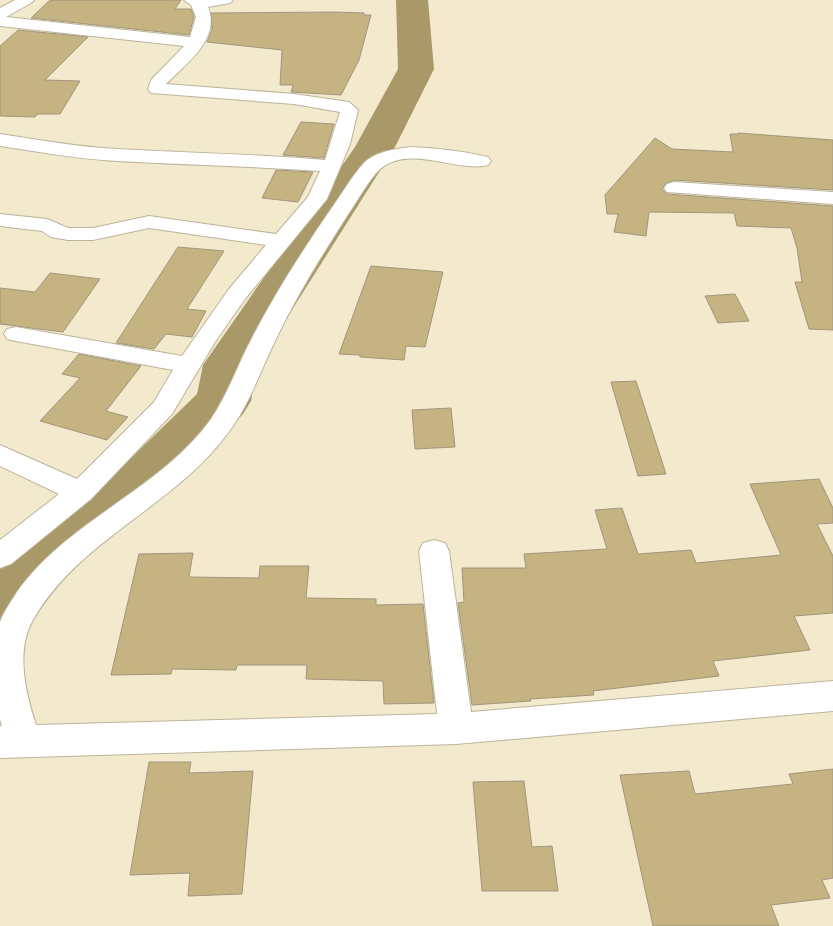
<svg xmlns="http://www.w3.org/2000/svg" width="833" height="926" font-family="'IBM Plex Serif',serif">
  <rect width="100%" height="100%" fill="#f3eace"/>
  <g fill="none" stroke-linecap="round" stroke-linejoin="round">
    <polygon fill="#aa9968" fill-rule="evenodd" points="396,0 428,0 434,69 395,147 257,365 251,401 243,414 172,489 83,554 24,630 0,638 0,565 39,520 130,459 197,394 203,365 355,147 398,69"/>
  </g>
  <g fill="#c5b382" stroke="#9f967d">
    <polygon points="50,0 181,0 175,9 191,9 194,17 189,35 31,18"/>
    <polygon points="335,12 364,13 364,15 371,15 359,60 341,95 291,92 293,85 280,85 282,50 207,42 212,30 211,13"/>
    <polygon points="18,30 88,37 45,80 80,81 60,114 38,114 35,117 0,116 0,46"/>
    <polygon points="301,122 334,124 324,158 283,155"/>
    <polygon points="738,133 833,140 833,190 674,180 666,183 662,189 667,194 833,206 833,330 809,329 795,282 802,282 797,248 791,228 737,226 734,213 649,212 646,236 614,232 618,214 607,214 605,195 655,138 672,149 733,152 730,134 738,134"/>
    <polygon points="276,170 313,172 298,202 262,198"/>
    <polygon points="178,247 224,251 187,309 206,311 192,337 166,334 154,349 116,343"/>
    <polygon points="371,266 443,272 425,347 406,346 404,360 360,357 360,355 339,354"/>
    <polygon points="50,273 100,279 63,332 0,324 0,288 35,292"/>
    <polygon points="735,294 749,321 718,323 705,296"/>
    <polygon points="79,354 141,366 106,411 128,417 107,440 40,421 80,378 62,374"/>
    <polygon points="636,381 666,474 638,476 611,382"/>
    <polygon points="451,408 455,447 415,449 412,410"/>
    <polygon points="819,479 833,508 833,523 817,524 833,556 833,613 794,616 810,650 713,661 719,676 593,691 594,695 530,699 531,701 472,705 458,603 464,602 462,568 526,568 524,554 607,549 595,510 622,508 638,554 691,550 696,563 781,555 750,484"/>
    <polygon points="193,553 189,577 259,578 260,566 309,566 306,598 376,599 376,605 423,604 434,703 384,704 383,681 306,679 307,665 237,665 236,670 172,669 171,674 111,675 139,554"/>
    <polygon points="149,762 191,762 189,773 253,771 242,894 188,896 190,873 130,875"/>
    <polygon points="833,769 833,878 822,880 830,898 771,905 779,926 653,926 620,775 689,771 695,794 793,784 789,774"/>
    <polygon points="524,781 532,847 552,846 558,891 482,891 473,782"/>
  </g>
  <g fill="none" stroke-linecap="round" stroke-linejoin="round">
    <g stroke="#bcb399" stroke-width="2">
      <g id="street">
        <path d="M 15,0 L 34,0 L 31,3 L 6,17 L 190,37 L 196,17 L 191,5 L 184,0 L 233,0 L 230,3 L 208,7 C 221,39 186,64 166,84 L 294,94 L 349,102 L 358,110 L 350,144 L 327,199 L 245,299 L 215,342 L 172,414 L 91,499 L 11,564 L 0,568 L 0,540 L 59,494 L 0,466 L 0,445 L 77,479 L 154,402 L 173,370 L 16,341 L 7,339 L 4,334 L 7,329 L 16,327 L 182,356 L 229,289 L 266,245 L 149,228 L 93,240 L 68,240 L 51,237 L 42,231 L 0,226 L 0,214 L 47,219 L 68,228 L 93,228 L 149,216 L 276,234 L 308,197 L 320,171 C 252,166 185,165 117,161 C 78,159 39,152 0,146 L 0,134 C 39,140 78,147 118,149 C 187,153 256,154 325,160 L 340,112 L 294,104 L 151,93 L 148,89 L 151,80 L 184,46 L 0,26 L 0,8 Z"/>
        <path d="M 410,147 C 436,148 463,151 488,157 L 491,161 L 488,165 C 456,173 409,143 379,170 C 368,181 356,203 347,216 C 322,255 297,295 277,337 C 261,369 250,404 228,433 C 175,506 78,540 33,620 C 15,651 26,694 36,725 L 437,714 L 419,551 L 423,543 L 434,540 L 445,543 L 449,551 L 471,712 L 833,681 L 833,711 L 456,744 L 0,758 L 0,726 L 2,726 L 0,719 L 0,622 C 4,611 11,602 17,592 C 68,520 160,490 211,419 C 228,394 238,364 252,338 C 275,293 303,250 331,209 C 342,194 352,176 364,163 C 376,151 396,149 410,147 Z"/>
        <polygon points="674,182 833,192 833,204 667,192 664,188 667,184"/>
      </g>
    </g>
    <use href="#street" fill="#fff" fill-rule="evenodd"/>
  </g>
</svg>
